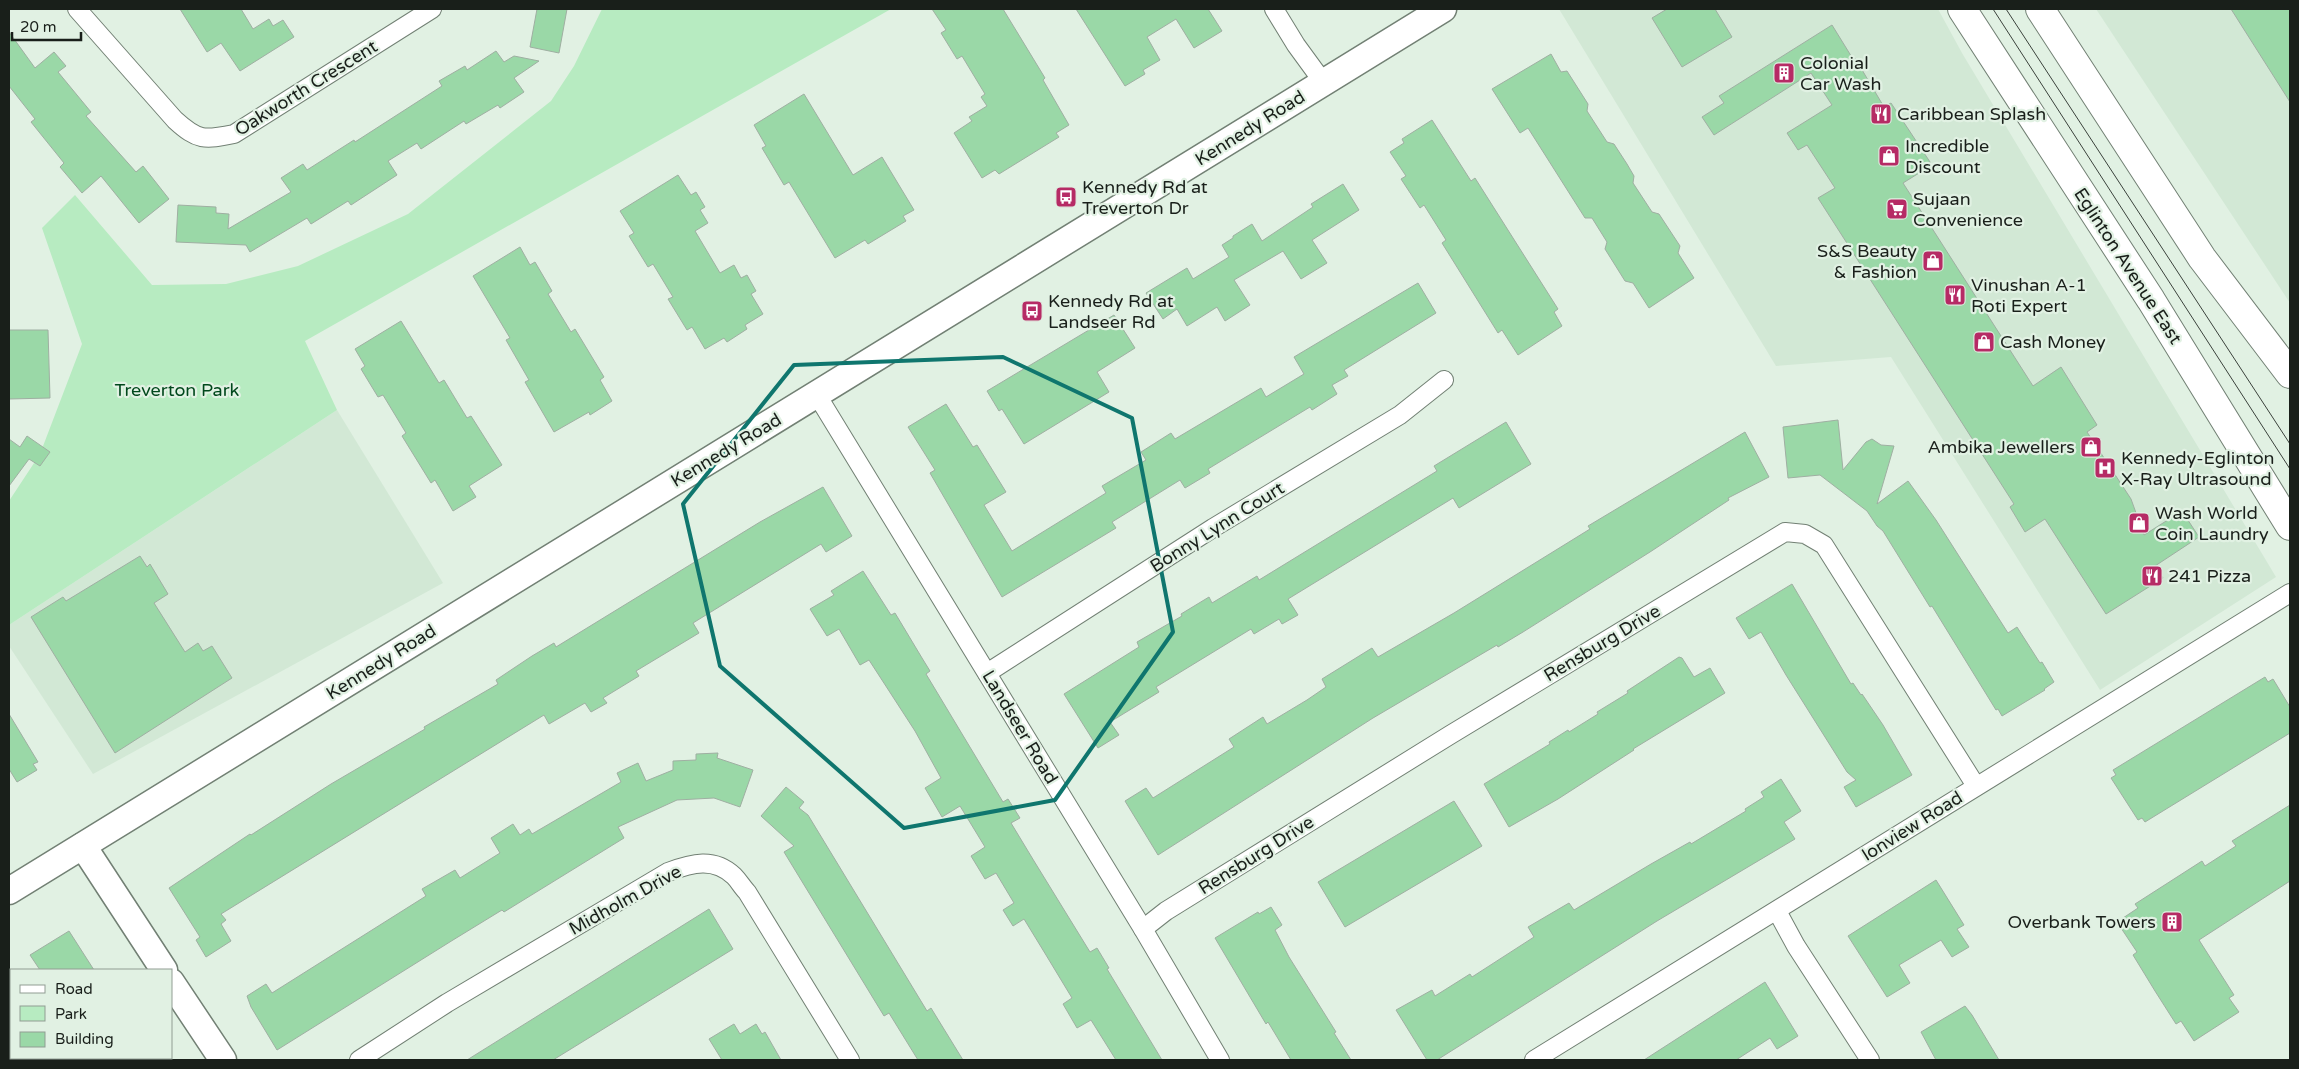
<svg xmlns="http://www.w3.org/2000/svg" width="2299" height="1069" font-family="'Varela Round',sans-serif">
  <rect width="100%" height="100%" fill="#e1f1e3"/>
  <g fill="#d2e8d5">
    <polygon points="1559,9 1938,9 1962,53 2276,577 2100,690 1891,357 1776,366"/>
    <polygon points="2096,9 2290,9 2290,303"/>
    <polygon points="337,410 443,583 93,774 9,646 9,625"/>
  </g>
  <polygon fill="#b7ebc1" points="602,9 891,9 305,341 337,410 9,625 9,501 40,454 82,344 42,228 75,195 152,285 226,284 298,266 408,214 551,101 574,66"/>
  <g fill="#9ad8a7" stroke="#9fafa2">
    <polygon points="180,9 241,9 253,29 269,19 273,26 283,20 294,37 240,71 221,43 207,52"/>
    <polygon points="537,9 567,9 559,53 530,47"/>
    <polygon points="932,9 1003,9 1045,78 1043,80 1069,125 1056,133 1059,137 999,174 995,170 982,178 954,133 972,121 969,117 987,106 981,97 985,94 962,56 957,59 941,33 946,30"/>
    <polygon points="1076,9 1208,9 1222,31 1194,48 1176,19 1147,37 1160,60 1143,70 1145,74 1125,86"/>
    <polygon points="1667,9 1715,9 1732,37 1682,67 1652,18"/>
    <polygon points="2231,9 2290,9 2290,102"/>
    <polygon points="1832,25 1853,59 1855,58 1884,107 1891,103 1932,165 1903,183 2033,386 2061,367 2097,425 2087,432 2131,499 2144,535 2182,511 2199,537 2155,566 2163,578 2106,614 2045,519 2025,532 2010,507 2014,504 1818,198 1835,188 1807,145 1798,150 1787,133 1832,105 1811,73 1714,135 1702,117 1724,103 1719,96"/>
    <polygon points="9,32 35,68 54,52 66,66 58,72 91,112 86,116 136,172 143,166 169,199 139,223 101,176 82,193 60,167 64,163 31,122 35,119 9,86"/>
    <polygon points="496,51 504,62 514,56 539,61 514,78 524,92 500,108 498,105 466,124 464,121 421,149 417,143 388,161 397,175 351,205 348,201 311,224 307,218 250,252 246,245 176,242 178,205 216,207 216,213 229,214 228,229 291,192 281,178 303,164 307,170 354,140 355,142 442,86 439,81 465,66 467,70"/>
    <polygon points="1551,54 1561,72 1567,71 1588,104 1587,111 1607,142 1614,144 1627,164 1634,176 1633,183 1652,212 1659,214 1680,246 1678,253 1694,278 1649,308 1633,283 1625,281 1605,249 1607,242 1592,218 1585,218 1528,128 1520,133 1492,89"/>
    <polygon points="804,94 853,175 882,157 914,210 903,216 906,221 868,244 865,240 835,258 789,182 784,185 768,158 762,148 766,146 754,125"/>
    <polygon points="1432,120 1471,181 1475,178 1558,309 1554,312 1562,326 1518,355 1502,330 1498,333 1442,243 1446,240 1424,205 1420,208 1401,179 1406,176 1390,152 1404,143 1402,139"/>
    <polygon points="678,175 691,195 696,192 705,207 700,210 708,223 695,231 720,273 734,265 741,278 747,275 756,291 751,294 763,314 745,325 747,329 727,342 724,338 705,349 692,327 687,330 668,299 673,297 653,264 648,267 629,236 634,233 620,211"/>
    <polygon points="1343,184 1359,210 1312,240 1327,263 1301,279 1283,251 1234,280 1250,305 1225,321 1217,307 1187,326 1177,309 1163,319 1146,293 1187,268 1193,279 1229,257 1222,245 1233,238 1233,236 1252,224 1262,241 1313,207 1311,204"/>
    <polygon points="520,247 530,265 535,262 552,291 548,294 571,332 575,329 604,377 600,380 612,401 590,415 589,412 554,432 525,382 529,380 506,340 510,338 473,276"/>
    <polygon points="1418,283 1436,313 1344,370 1348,376 1332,385 1337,394 1312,410 1310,407 1208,469 1210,473 1185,488 1180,480 1112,522 1116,528 1002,597 930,473 935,470 908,427 946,404 973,447 977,445 1006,492 984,505 1012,551 1106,493 1102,486 1146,460 1141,452 1171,433 1175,439 1261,388 1266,397 1304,374 1294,357"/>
    <polygon points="1114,315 1135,348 1097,372 1109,392 1024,444 1002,409 999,411 987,391"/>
    <polygon points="401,321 439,383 444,380 467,418 471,416 502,465 469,486 476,497 453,511 435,480 431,483 402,436 406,433 383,395 378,397 361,369 365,366 355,349"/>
    <polygon points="9,330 48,330 50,398 9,399"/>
    <polygon points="1838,420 1843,470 1866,442 1872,439 1881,445 1894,446 1877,504 1908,481 1936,520 2008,633 2017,627 2040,663 2042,662 2054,682 2044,689 2045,690 2002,716 1998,709 1996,710 1932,606 1930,607 1883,531 1877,526 1867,511 1820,475 1788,478 1783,427"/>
    <polygon points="1506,422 1531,464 1459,508 1453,498 1288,599 1298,615 1282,624 1279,619 1254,634 1251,629 1156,687 1159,692 1110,722 1119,735 1098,748 1064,694 1139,647 1137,642 1182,616 1181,614 1209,597 1212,603 1257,576 1259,580 1437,471 1434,466"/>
    <polygon points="1745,432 1769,477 1728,498 1729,500 1650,552 1523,632 1498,647 1497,645 1373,718 1158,855 1125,801 1146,788 1153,798 1234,747 1229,739 1263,717 1267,724 1307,700 1326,687 1322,679 1372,648 1378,657 1454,613 1590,529 1588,526"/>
    <polygon points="27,436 50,452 40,466 29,459 9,486 9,439 20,447"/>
    <polygon points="823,487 852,536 826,552 821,544 693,623 699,633 636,671 639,676 603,698 607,703 591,712 585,703 549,724 544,715 221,914 226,920 221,924 231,941 206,957 196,940 200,937 169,888 250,834 251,835 331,784 425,729 424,727 498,684 496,680 532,656 554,643 556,647 760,522"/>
    <polygon points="140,556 147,567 150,564 168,594 154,603 185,652 198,643 203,651 212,646 232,678 115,753 31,617 63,597 66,601"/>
    <polygon points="863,571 891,615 895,613 922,658 930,671 926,674 1003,802 1008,799 1020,818 1011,823 1034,861 1090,952 1097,948 1109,968 1107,969 1162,1060 1116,1060 1091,1020 1077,1028 1063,1004 1072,998 1046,955 1024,919 1013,926 1003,910 1014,903 996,873 985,879 971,856 985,847 960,806 942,817 925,788 941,778 915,731 869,660 860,665 839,629 827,636 810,609 834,595 831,591"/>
    <polygon points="1792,584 1851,684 1853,683 1861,695 1862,694 1883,725 1912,775 1856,807 1844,787 1856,780 1847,772 1786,675 1761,632 1749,639 1736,618"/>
    <polygon points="1679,657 1682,658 1694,677 1710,668 1725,693 1633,749 1634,750 1558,799 1509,827 1484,784 1550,744 1549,742 1568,730 1569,732 1598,714 1597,712 1628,693 1627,691"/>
    <polygon points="2265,677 2268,682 2273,679 2290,707 2290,733 2145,822 2142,818 2138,820 2111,778 2116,775 2113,770"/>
    <polygon points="9,714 38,762 33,764 37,770 17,782 9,769"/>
    <polygon points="718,753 717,758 753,770 740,807 714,798 677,800 618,827 624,838 504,912 502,910 453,940 277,1050 251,1007 247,996 266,984 272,993 426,896 422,889 455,870 460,878 500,853 491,838 513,824 520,835 529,829 532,834 621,782 617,773 638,763 646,781 673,770 673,761 696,760 696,754"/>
    <polygon points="1781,779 1801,811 1784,822 1795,839 1657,921 1437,1060 1427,1060 1396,1010 1432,990 1435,996 1470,974 1472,977 1534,937 1528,927 1569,903 1574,910 1651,864 1690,842 1691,844 1746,811 1745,809 1764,797 1761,792"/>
    <polygon points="786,787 804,802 799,808 808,815 927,1011 931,1008 963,1060 918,1060 889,1013 884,1016 784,852 794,846 761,816"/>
    <polygon points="1454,801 1482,846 1345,927 1318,882"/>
    <polygon points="2290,805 2290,881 2199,940 2234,995 2229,998 2239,1012 2194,1041 2181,1021 2176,1024 2155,991 2133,955 2137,952 2117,922 2138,908 2135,904 2202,861 2205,866 2236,846 2232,841"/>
    <polygon points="1936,880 1964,925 1957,929 1969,947 1952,957 1941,940 1899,965 1910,983 1887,997 1848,936"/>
    <polygon points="1271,907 1282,925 1275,930 1289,957 1336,1032 1334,1033 1351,1060 1291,1060 1268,1022 1266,1024 1215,938 1258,912 1259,914"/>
    <polygon points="709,909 733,949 553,1060 467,1060"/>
    <polygon points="69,931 94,970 40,970 30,955"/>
    <polygon points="1765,982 1798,1036 1777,1049 1770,1038 1736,1060 1644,1060"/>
    <polygon points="1965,1006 1972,1015 1999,1060 1936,1060 1921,1032"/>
    <polygon points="734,1024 740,1034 756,1024 762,1034 765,1032 781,1060 722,1060 709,1039"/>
  </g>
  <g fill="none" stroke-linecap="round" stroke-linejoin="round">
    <g stroke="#728074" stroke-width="20">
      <g id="street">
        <path d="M 77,9 L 175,120 C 198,141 204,140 234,134 L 432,9"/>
        <polyline points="1274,9 1296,45 1323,82"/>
        <polyline points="817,395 1143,929 1220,1060"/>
        <polyline points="987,673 1213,528 1400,415 1444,380"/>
        <polyline points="1777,911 1796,946 1870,1060"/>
        <polyline points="1143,929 1166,911 1450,735 1785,532 1805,534 1824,545 1976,786"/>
        <path d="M 359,1060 L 447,1003 L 668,872 C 692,863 714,857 734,876 C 739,881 742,887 747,892 L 850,1060"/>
        <polyline points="1534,1060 2290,593"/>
      </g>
    </g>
    <g stroke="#728074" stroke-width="29">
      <g id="secondary">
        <polyline points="83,846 164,970"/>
        <polyline points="9,891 1443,9"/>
        <polyline points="171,982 223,1060"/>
      </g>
    </g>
    <g stroke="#728074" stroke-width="30">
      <g id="primary">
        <polyline points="1962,9 2151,300 2290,526"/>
        <polyline points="2040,9 2202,258 2290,374"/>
      </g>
    </g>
    <use href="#street" stroke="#fff" stroke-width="18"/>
    <use href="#secondary" stroke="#fff" stroke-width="26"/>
    <use href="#primary" stroke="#fff" stroke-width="28"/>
    <g stroke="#3b423c" stroke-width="1">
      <polyline points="1993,9 2290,469"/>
      <polyline points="2006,9 2290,444"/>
    </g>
  </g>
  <path fill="none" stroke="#0f766e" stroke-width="4" stroke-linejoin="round" d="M 1003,357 L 1132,418 L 1173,632 L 1055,800 L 904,828 L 720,666 L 683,504 L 794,365 Z"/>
  <defs>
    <g id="building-square" transform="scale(1.125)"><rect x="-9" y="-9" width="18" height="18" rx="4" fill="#b62b65" stroke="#e1f1e3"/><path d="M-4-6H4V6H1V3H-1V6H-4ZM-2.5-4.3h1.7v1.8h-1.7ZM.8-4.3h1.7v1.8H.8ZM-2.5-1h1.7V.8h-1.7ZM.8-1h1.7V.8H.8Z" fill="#fff"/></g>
    <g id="restaurant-square" transform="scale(1.125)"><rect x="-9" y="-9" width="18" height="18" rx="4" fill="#b62b65" stroke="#e1f1e3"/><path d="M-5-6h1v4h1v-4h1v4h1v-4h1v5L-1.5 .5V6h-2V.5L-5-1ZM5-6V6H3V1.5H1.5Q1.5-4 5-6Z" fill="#fff"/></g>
    <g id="shop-square" transform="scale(1.125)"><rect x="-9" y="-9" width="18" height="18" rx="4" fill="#b62b65" stroke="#e1f1e3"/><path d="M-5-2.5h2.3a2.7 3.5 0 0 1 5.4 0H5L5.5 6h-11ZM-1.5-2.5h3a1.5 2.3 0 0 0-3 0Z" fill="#fff"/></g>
    <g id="bus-square" transform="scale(1.125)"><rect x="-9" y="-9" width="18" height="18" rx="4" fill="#b62b65" stroke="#e1f1e3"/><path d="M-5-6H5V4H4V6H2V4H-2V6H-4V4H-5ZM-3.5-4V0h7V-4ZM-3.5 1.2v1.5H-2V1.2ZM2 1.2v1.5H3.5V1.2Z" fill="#fff"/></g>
    <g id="supermarket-square" transform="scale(1.125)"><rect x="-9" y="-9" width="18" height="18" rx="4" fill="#b62b65" stroke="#e1f1e3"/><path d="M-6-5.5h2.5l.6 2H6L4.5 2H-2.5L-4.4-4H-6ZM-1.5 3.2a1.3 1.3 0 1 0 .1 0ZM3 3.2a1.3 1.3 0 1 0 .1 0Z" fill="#fff"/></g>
    <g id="hospital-square" transform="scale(1.125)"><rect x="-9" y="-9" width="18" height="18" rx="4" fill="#b62b65" stroke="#e1f1e3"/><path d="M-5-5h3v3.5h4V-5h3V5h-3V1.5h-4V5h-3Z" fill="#fff"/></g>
  </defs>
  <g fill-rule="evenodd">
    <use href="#building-square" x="1784" y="73"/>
    <use href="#restaurant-square" x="1881" y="114"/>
    <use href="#shop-square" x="1889" y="156"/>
    <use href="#bus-square" x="1066" y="197"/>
    <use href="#supermarket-square" x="1897" y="209"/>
    <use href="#shop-square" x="1933" y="261"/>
    <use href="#restaurant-square" x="1955" y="295"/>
    <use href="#bus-square" x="1032" y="311"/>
    <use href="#shop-square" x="1984" y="342"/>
    <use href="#shop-square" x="2091" y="447"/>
    <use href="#hospital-square" x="2105" y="468"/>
    <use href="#shop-square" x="2139" y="523"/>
    <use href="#restaurant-square" x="2152" y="576"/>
    <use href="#building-square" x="2172" y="922"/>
  </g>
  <g text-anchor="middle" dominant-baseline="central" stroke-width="4.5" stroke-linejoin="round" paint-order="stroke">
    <g font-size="18" fill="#191f1a" stroke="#e1f1e3" text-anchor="start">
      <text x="1800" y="63">Colonial<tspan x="1800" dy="21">Car Wash</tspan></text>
      <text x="1897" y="114">Caribbean Splash</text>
      <text x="1905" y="146">Incredible<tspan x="1905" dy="21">Discount</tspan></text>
      <text x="1082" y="187">Kennedy Rd at<tspan x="1082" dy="21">Treverton Dr</tspan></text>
      <text x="1913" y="199">Sujaan<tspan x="1913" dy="21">Convenience</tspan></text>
      <text x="1917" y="251" text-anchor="end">S&amp;S Beauty<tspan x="1917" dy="21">&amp; Fashion</tspan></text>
      <text x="1971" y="285">Vinushan A-1<tspan x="1971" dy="21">Roti Expert</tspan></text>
      <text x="1048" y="301">Kennedy Rd at<tspan x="1048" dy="21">Landseer Rd</tspan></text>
      <text x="2000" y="342">Cash Money</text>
      <text x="2075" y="447" text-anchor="end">Ambika Jewellers</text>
      <text x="2121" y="458">Kennedy-Eglinton<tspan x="2121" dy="21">X-Ray Ultrasound</tspan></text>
      <text x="2155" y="513">Wash World<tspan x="2155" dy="21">Coin Laundry</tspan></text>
      <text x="2168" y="576">241 Pizza</text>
      <text x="2156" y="922" text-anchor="end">Overbank Towers</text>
    </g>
    <g font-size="18" fill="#191f1a" stroke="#e1f1e3">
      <text transform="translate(306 88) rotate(-32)">Oakworth Crescent</text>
      <text transform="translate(1250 128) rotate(-32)">Kennedy Road</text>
      <text transform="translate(2128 266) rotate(57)">Eglinton Avenue East</text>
      <text transform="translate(726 450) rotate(-31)">Kennedy Road</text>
      <text transform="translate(1217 527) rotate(-32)">Bonny Lynn Court</text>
      <text transform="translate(1602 643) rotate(-31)">Rensburg Drive</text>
      <text transform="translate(381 662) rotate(-32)">Kennedy Road</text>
      <text transform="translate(1020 727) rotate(59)">Landseer Road</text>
      <text transform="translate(1912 826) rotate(-32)">Ionview Road</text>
      <text transform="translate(1256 855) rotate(-32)">Rensburg Drive</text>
      <text transform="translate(625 900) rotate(-29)">Midholm Drive</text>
    </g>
    <g font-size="18" fill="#00481c" stroke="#e1f1e3">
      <text x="177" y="390">Treverton Park</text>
    </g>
  </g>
  <rect width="2299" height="1069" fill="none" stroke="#191f1a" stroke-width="20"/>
  <rect x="10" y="969" width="162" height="90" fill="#e1f1e3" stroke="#919d93"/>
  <rect x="20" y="985" width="25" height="8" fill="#ffffff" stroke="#919d93"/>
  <text x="55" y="994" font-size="15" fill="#191f1a">Road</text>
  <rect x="20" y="1006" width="25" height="15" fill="#b7ebc1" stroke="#919d93"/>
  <text x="55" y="1019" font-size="15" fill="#191f1a">Park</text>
  <rect x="20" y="1032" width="25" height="15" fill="#9ad8a7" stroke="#919d93"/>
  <text x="55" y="1044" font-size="15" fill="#191f1a">Building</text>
  <path d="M12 32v8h69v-8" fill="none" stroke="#191f1a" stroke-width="2.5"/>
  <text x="20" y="32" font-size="15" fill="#191f1a" stroke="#e1f1e3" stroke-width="4" paint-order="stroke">20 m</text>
</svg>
